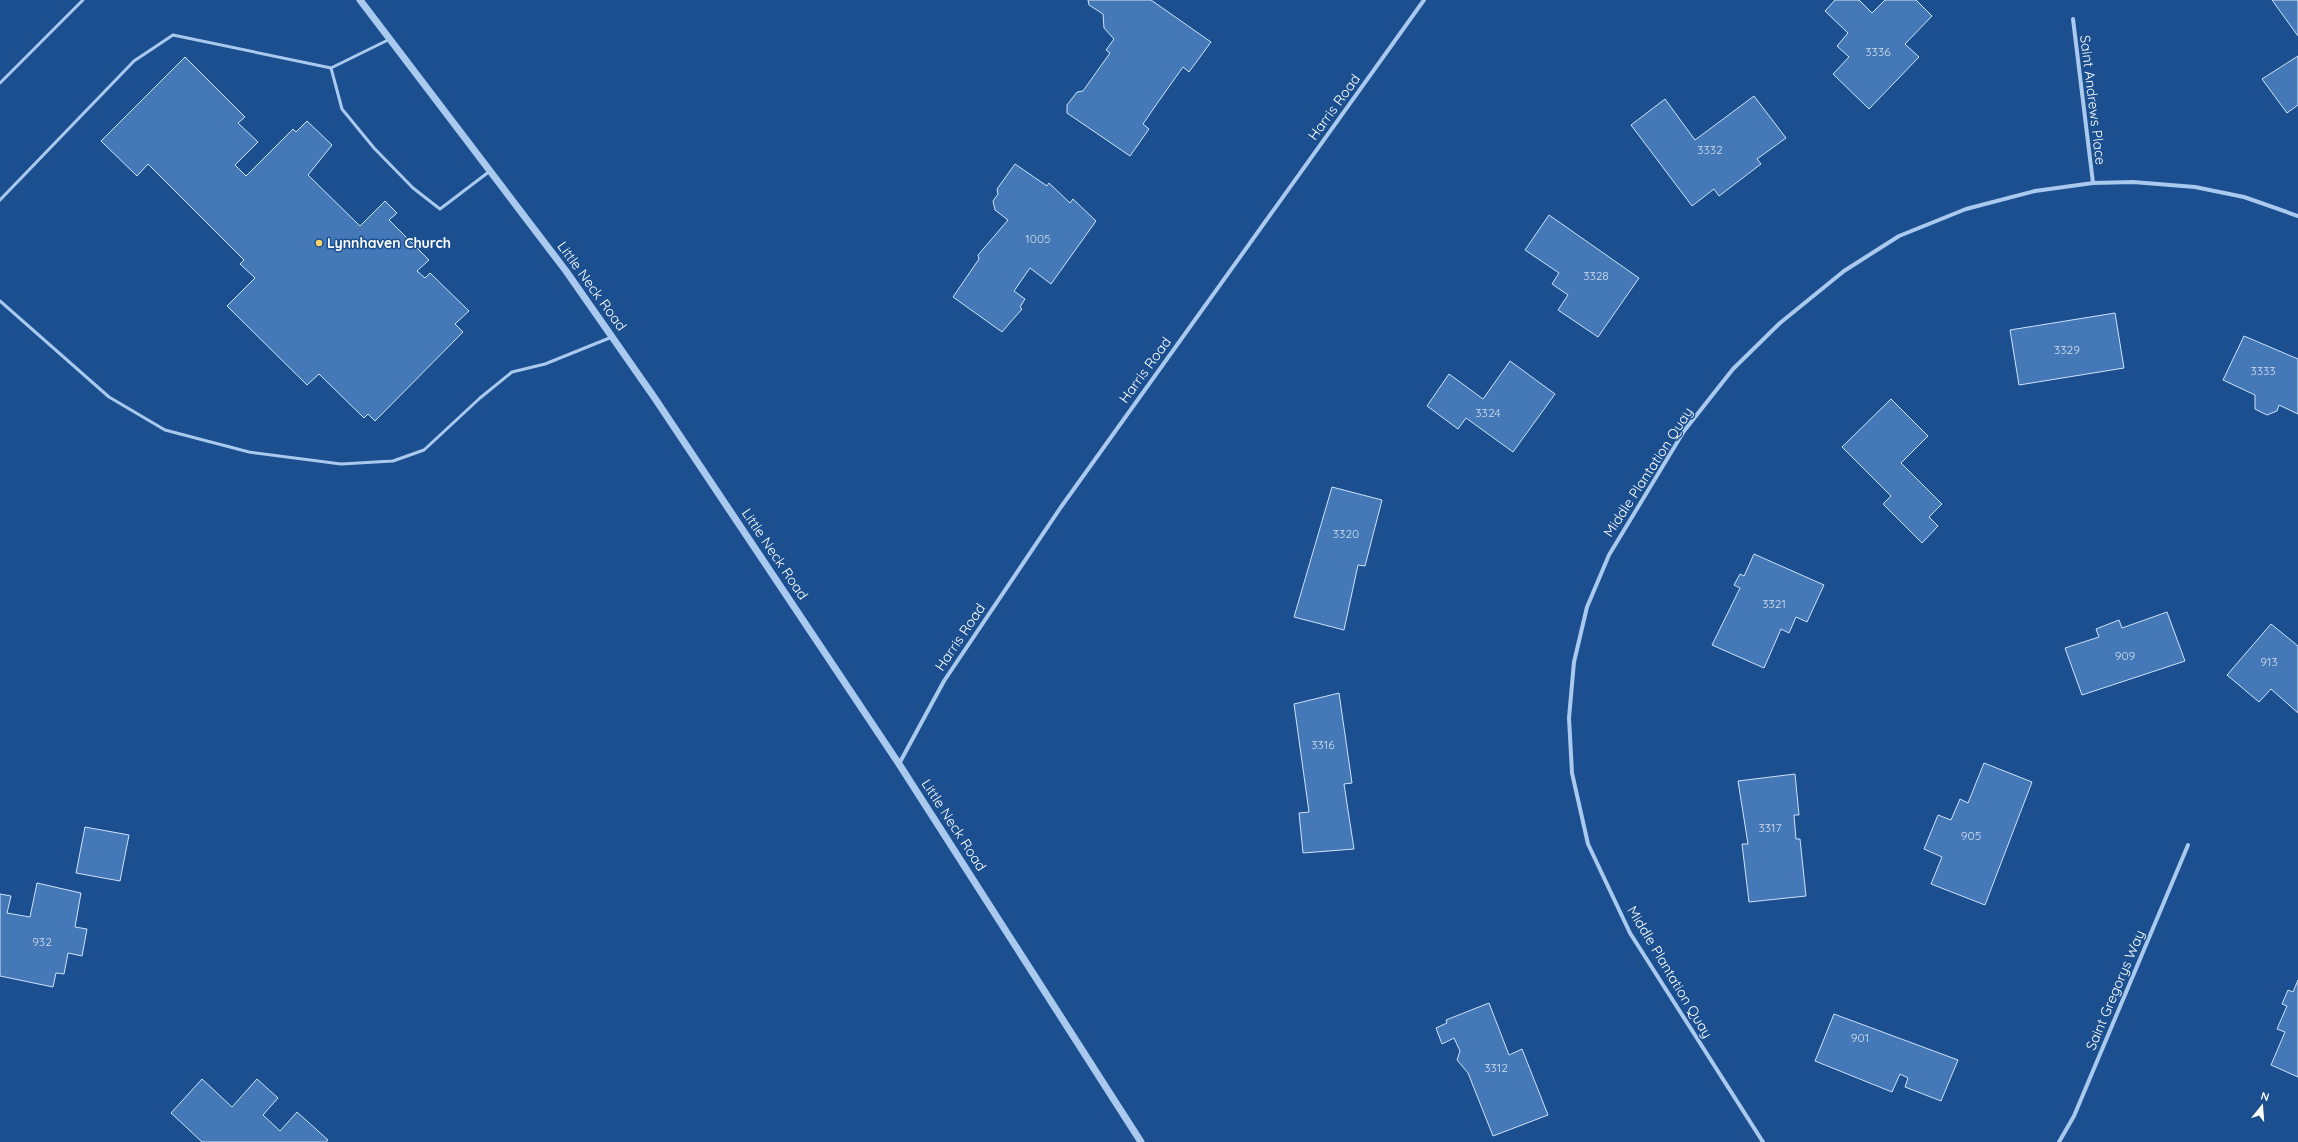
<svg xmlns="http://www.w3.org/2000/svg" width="2298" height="1142" font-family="Quicksand,sans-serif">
  <rect width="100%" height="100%" fill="#1b4f8f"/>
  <g fill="#4478b7" stroke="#cfe3fa">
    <polygon points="1088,0 1151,0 1211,42 1189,72 1183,67 1156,105 1143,124 1149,129 1130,156 1067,113 1067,105 1077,92 1083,91 1110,53 1106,50 1114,39 1104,28 1103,14 1089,5"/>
    <polygon points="1835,0 1859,0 1872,13 1885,0 1916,0 1932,16 1905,44 1919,57 1869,109 1833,74 1849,57 1837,46 1848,33 1825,11"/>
    <polygon points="2272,0 2298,0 2298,36"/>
    <polygon points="2298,56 2298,105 2287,113 2262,79"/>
    <polygon points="185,57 245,117 238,123 258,142 235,165 246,176 293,129 296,132 307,121 332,145 308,175 360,226 385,201 397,213 389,220 429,260 417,271 425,278 430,273 469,311 455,324 463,332 375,421 368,414 364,418 319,374 307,385 227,306 255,278 240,264 244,260 148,164 137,176 101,141"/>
    <polygon points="1754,96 1786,138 1757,159 1761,164 1719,196 1714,189 1692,206 1631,125 1665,99 1695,140"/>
    <polygon points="1015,164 1047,186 1049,183 1070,203 1073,199 1096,221 1051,284 1030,268 1014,291 1025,299 1020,307 1022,309 1002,332 953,297 979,259 978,255 1008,220 995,210 993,201 998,194 997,189"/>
    <polygon points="1549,215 1639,278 1598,337 1558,310 1568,295 1552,284 1559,273 1525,250"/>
    <polygon points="2115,313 2124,368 2019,385 2010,330"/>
    <polygon points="2244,336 2298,359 2298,414 2279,405 2277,411 2267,415 2255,409 2255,395 2223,380"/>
    <polygon points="1510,361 1555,394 1513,452 1466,418 1458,429 1427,406 1449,374 1483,399"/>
    <polygon points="1891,399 1928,436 1901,463 1942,504 1929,517 1938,526 1922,543 1883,504 1891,496 1842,447"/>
    <polygon points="1332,487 1382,500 1365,566 1358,565 1344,630 1294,617"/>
    <polygon points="1754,554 1824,585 1807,622 1796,617 1789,633 1781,629 1764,668 1712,645 1740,588 1734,585 1740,574 1744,576"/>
    <polygon points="2167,612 2185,661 2082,695 2065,648 2099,637 2096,629 2119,620 2122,628"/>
    <polygon points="2271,624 2298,646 2298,713 2271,689 2259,702 2227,675"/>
    <polygon points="1339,693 1352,783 1344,784 1354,849 1303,853 1299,813 1309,812 1294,704"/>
    <polygon points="1984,763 2032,782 1985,905 1931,884 1942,857 1924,849 1938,815 1951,820 1960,799 1968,803"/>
    <polygon points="1795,774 1799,815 1794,815 1796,839 1800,839 1806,896 1749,902 1742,844 1748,844 1738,781"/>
    <polygon points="85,827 129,835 120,881 76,873"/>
    <polygon points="37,883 81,893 75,927 87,929 82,956 68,953 64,974 56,973 53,987 0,976 0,894 11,896 7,913 30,917"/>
    <polygon points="2298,980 2298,1077 2271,1065 2285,1032 2277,1029 2287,1006 2282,1004 2288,990 2293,992"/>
    <polygon points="1489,1003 1509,1055 1522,1049 1548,1115 1493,1136 1468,1073 1457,1060 1460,1051 1454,1038 1442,1044 1436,1028 1447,1023 1446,1020"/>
    <polygon points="1834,1014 1958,1060 1941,1101 1905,1087 1908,1078 1900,1074 1892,1092 1815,1061"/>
    <polygon points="202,1079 232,1107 257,1079 278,1098 263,1115 280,1131 297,1112 328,1140 326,1142 202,1142 171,1113"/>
  </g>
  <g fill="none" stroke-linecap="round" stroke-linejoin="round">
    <g stroke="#a9c9ee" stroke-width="3">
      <polyline points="331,68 342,109 374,148 413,188 440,209 490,171"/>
      <polyline points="0,83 83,0"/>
      <polyline points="0,200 134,61 173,35 331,68 390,39"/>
      <polyline points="0,301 109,397 165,430 249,452 341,464 393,461 424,450 480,398 512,372 545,364 612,337"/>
    </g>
    <g stroke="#a9c9ee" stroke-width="4">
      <polyline points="2073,19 2093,183"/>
      <polyline points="899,764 944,681 1061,507 1424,0"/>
      <polyline points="1763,1142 1630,933 1588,844 1572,773 1569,718 1574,662 1587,607 1609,555 1684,431 1733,369 1780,323 1844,271 1899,236 1966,209 2035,191 2093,183 2133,182 2195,187 2244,197 2298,216"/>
      <polyline points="2059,1142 2074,1116 2188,845"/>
    </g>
    <polyline stroke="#a9c9ee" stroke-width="7" points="360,0 566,271 654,397 899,764 1141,1142"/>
  </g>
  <circle fill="#ffd166" stroke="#1b4f8f" stroke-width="1.5" cx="319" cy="243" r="4"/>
  <g text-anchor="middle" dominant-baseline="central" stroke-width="3" stroke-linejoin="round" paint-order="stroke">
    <g font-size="12" fill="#d0dded">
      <text x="1878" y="51">3336</text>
      <text x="1710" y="149">3332</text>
      <text x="1038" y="238">1005</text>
      <text x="1596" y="275">3328</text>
      <text x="2067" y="349">3329</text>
      <text x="2263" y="370">3333</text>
      <text x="1488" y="412">3324</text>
      <text x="1346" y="533">3320</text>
      <text x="1774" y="603">3321</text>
      <text x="2125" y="655">909</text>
      <text x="2269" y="661">913</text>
      <text x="1323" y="744">3316</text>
      <text x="1770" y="827">3317</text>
      <text x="1971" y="835">905</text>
      <text x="42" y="941">932</text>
      <text x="1860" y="1037">901</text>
      <text x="1496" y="1067">3312</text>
    </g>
    <g font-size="14" fill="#fff" stroke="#1b4f8f">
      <text transform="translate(2093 100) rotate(83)">Saint Andrews Place</text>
      <text transform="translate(1334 107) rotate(-54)">Harris Road</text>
      <text transform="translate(592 286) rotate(54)">Little Neck Road</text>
      <text transform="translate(1145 370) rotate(-54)">Harris Road</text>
      <text transform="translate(1648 472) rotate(-57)">Middle Plantation Quay</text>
      <text transform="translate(775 554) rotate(56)">Little Neck Road</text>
      <text transform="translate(960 637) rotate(-56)">Harris Road</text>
      <text transform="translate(954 825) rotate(57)">Little Neck Road</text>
      <text transform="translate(1670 972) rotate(59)">Middle Plantation Quay</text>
      <text transform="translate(2115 990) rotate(-67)">Saint Gregorys Way</text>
    </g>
    <g font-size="14" font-weight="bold" fill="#fff" stroke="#1b4f8f" text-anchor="start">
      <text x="327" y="243">Lynnhaven Church</text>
    </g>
  </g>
  <g transform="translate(2262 1106) rotate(17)" stroke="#1b4f8f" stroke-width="3" paint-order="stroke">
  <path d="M0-3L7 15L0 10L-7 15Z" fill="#ffffff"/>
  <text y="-6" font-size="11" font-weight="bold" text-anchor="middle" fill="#ffffff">N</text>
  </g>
</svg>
